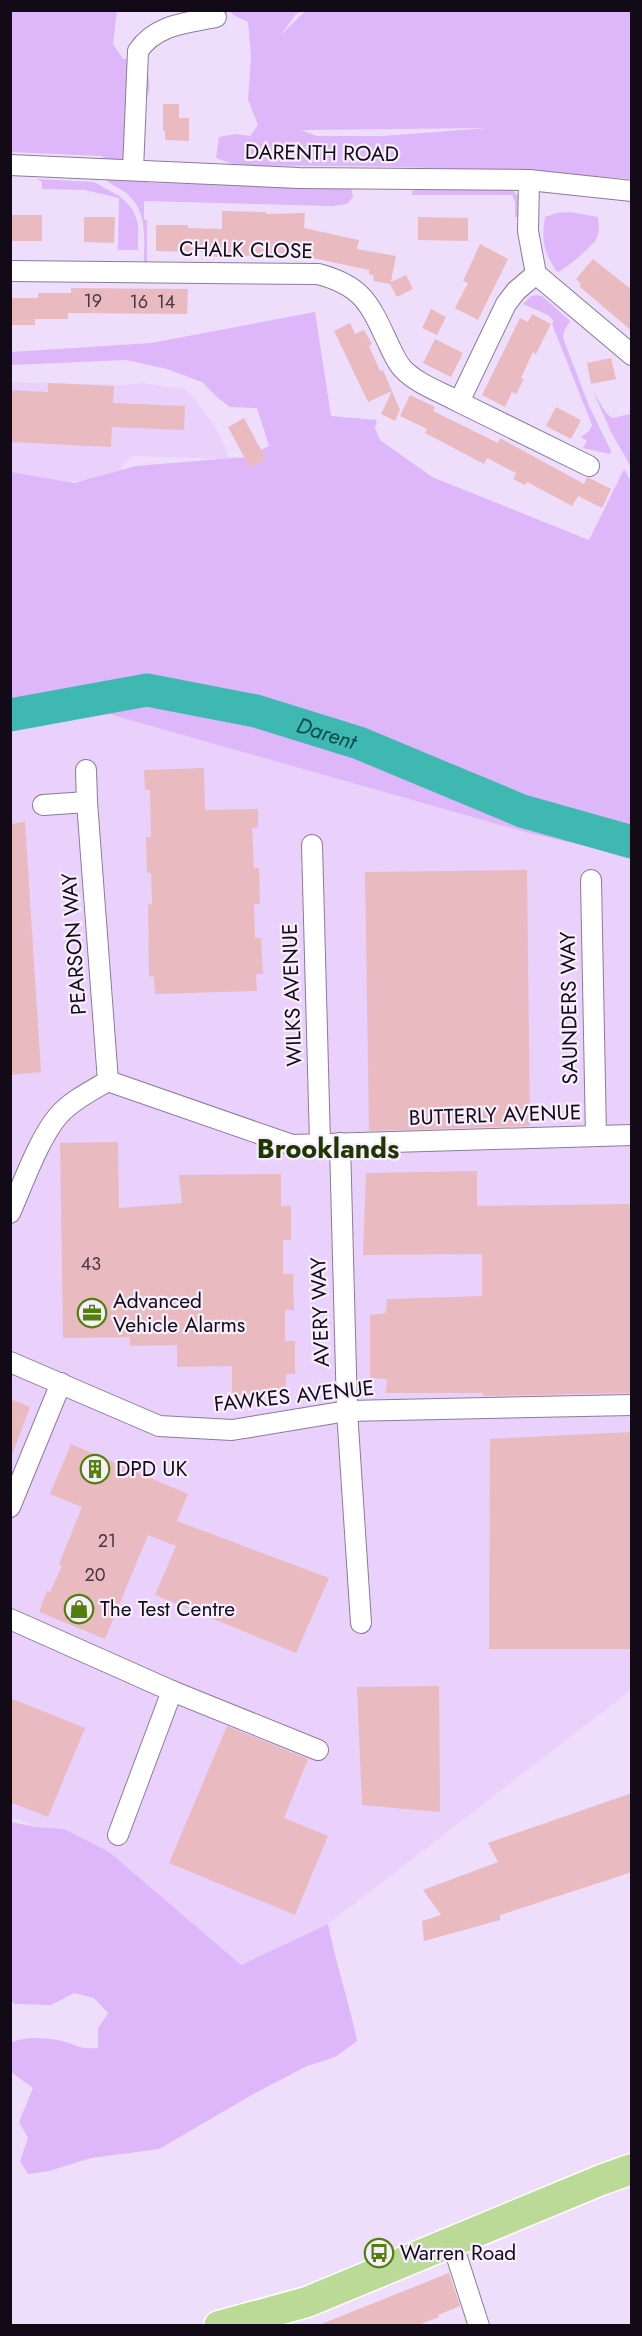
<svg xmlns="http://www.w3.org/2000/svg" width="642" height="2336" font-family="Jost,sans-serif">
  <rect width="100%" height="100%" fill="#eedefb"/>
  <g fill="#e9d1fc">
    <polygon points="10,382 126,385 143,383 183,389 189,392 212,422 226,449 229,459 132,456 113,477 68,482 11,472"/>
    <polygon points="102,712 536,835 631,856 631,1690 328,1924 241,1965 107,1852 11,1817 10,728"/>
  </g>
  <g fill="#ddb7f9" fill-rule="evenodd">
    <path d="M 11,11 L 117,11 L 113,44 L 123,59 L 143,58 C 152,85 154,93 133,115 L 137,161 L 106,161 L 102,156 L 11,152 Z"/>
    <path d="M 229,11 L 304,11 L 296,14 L 281,35 L 305,11 L 631,11 L 631,179 C 506,169 380,165 254,166 L 233,164 L 216,158 L 219,137 L 236,134 L 250,136 L 258,125 L 248,100 L 251,57 L 248,22 L 235,16 ZM 487,128 L 383,136 L 317,136 L 301,130 Z"/>
    <path d="M 113,177 L 152,183 L 351,187 L 353,197 L 347,204 L 332,206 L 144,201 L 144,219 L 147,220 L 147,263 L 144,263 C 144,237 148,210 125,192 C 119,188 111,185 105,179 Z"/>
    <polygon points="37,179 94,182 121,197 133,210 138,224 138,250 118,250 119,198 85,190 42,189 42,182"/>
    <polygon points="413,187 512,189 520,199 520,216 515,217 515,202 512,195 412,195"/>
    <path d="M 570,212 L 598,217 C 599,226 600,233 595,241 C 591,246 563,272 557,272 C 544,252 541,242 545,217 L 556,213 Z"/>
    <polygon points="537,295 542,296 570,321 564,331 563,338 589,406 611,451 610,454 583,448 587,441 581,437 589,431 592,425 552,324 554,321 548,315 523,304 531,296"/>
    <polygon points="315,312 331,416 377,420 375,428 380,440 432,477 589,540 624,469 631,482 631,856 536,835 102,712 11,728 11,472 74,483 136,466 246,457 269,446 257,408 230,407 217,397 202,382 167,369 126,360 11,365 11,352 151,343"/>
    <polygon points="593,391 606,413 612,418 631,414 631,467 611,432"/>
    <path d="M 11,1822 L 36,1827 L 64,1829 L 109,1852 L 241,1965 L 328,1924 C 336,1964 349,2002 357,2041 L 335,2057 L 307,2066 L 257,2092 L 159,2149 L 91,2158 L 49,2171 L 28,2174 L 20,2161 L 28,2138 L 19,2122 L 33,2088 L 11,2072 L 11,2042 C 27,2037 40,2037 57,2040 C 75,2043 77,2050 98,2048 L 98,2028 L 108,2013 L 94,1998 L 74,1993 L 51,2005 L 15,2004 L 11,2001 Z"/>
  </g>
  <g fill="none" stroke-linecap="round" stroke-linejoin="round">
    <path stroke="#40b8b2" stroke-width="33" id="s1" d="M 10,715 L 147,690 L 256,711 L 359,743 L 522,811 L 632,842"/>
  </g>
  <g fill="#e9bbc0">
    <polygon points="163,104 179,104 179,118 189,118 189,141 165,140 165,131 163,131"/>
    <polygon points="222,211 266,212 266,214 305,213 304,228 359,240 357,249 396,256 391,282 406,275 413,289 397,297 390,284 373,281 374,276 369,274 369,270 294,254 223,257 204,256 204,252 156,251 156,225 188,225 188,228 222,229"/>
    <rect x="11" y="215" width="31" height="26"/>
    <polygon points="84,217 115,217 114,243 84,242"/>
    <polygon points="418,217 468,218 468,241 418,240"/>
    <polygon points="480,244 508,259 478,320 455,308 468,283 463,281"/>
    <polygon points="593,259 632,290 632,331 579,286 581,284 576,279"/>
    <polygon points="71,288 188,289 187,314 68,313 68,319 35,319 35,325 10,325 10,298 38,298 38,293 71,293"/>
    <polygon points="431,309 446,317 437,335 422,328"/>
    <polygon points="532,314 551,324 536,354 533,352 521,378 524,379 516,394 512,392 505,407 482,395 520,318 528,322"/>
    <polygon points="350,323 355,334 364,330 372,344 369,346 380,371 383,370 392,391 368,402 334,331"/>
    <polygon points="435,339 463,353 451,377 423,363"/>
    <polygon points="611,358 616,379 591,384 587,363"/>
    <polygon points="48,383 114,386 113,403 185,406 184,430 112,427 111,447 10,442 10,390 48,392"/>
    <polygon points="392,391 400,410 395,421 381,414"/>
    <polygon points="410,395 435,407 433,411 498,443 500,438 584,484 587,477 611,489 602,508 578,496 572,506 527,482 525,485 513,479 516,473 487,458 484,464 425,433 427,429 400,416"/>
    <polygon points="556,407 581,420 571,439 546,426"/>
    <polygon points="244,418 266,459 250,468 228,427"/>
    <polygon points="204,768 205,810 258,809 258,827 252,828 254,868 259,868 260,904 254,904 255,938 261,938 263,974 256,974 257,991 155,994 154,976 149,977 148,905 152,904 151,873 147,873 146,837 151,837 150,790 145,790 144,770"/>
    <polygon points="25,822 41,1072 10,1075 10,824"/>
    <polygon points="527,870 530,1126 369,1131 365,872"/>
    <polygon points="118,1142 119,1208 182,1203 179,1175 281,1174 281,1206 291,1206 291,1240 283,1240 283,1274 293,1274 294,1310 285,1310 285,1341 295,1341 295,1374 286,1374 286,1395 232,1395 232,1366 177,1367 177,1345 130,1346 130,1337 63,1338 60,1143"/>
    <polygon points="477,1171 477,1206 632,1204 632,1393 483,1396 483,1393 386,1393 387,1379 370,1378 370,1315 386,1313 387,1299 482,1296 482,1254 363,1255 366,1173"/>
    <polygon points="10,1399 30,1407 12,1455 10,1455"/>
    <polygon points="632,1432 632,1649 489,1649 490,1439"/>
    <polygon points="71,1444 188,1494 177,1521 329,1578 296,1653 155,1595 176,1546 148,1535 105,1639 39,1612 47,1591 50,1592 62,1566 59,1564 82,1507 50,1494"/>
    <polygon points="439,1686 440,1812 362,1805 357,1687"/>
    <polygon points="10,1698 85,1728 48,1817 10,1802"/>
    <polygon points="227,1726 308,1759 284,1818 328,1836 295,1915 169,1863"/>
    <polygon points="632,1793 632,1872 500,1915 500,1920 424,1941 422,1921 441,1915 423,1890 498,1862 488,1843"/>
    <polygon points="449,2273 460,2306 438,2315 439,2317 418,2325 319,2325"/>
  </g>
  <g fill="none" stroke-linecap="round" stroke-linejoin="round">
    <g stroke="#8c7a9b" stroke-width="22">
      <g id="street">
        <polyline points="10,165 299,178 529,180 632,191"/>
        <path d="M 133,170 L 138,51 C 156,24 187,23 216,17"/>
        <polyline points="529,180 528,231 536,274 632,355"/>
        <path d="M 10,271 L 318,274 C 364,286 370,305 389,345 C 393,353 397,363 403,369 C 417,384 441,392 459,402 L 506,304 L 516,291 L 536,274"/>
        <polyline points="459,402 589,466"/>
        <polyline points="86,770 87,802"/>
        <polyline points="43,805 87,802 108,1081"/>
        <polyline points="312,845 320,1143"/>
        <polyline points="591,880 596,1136"/>
        <polyline points="340,1143 347,1411 361,1623"/>
        <path d="M 10,1213 C 23,1184 38,1140 58,1116 C 71,1101 91,1091 108,1081 L 292,1145 L 632,1135"/>
        <polyline points="10,1362 159,1426 232,1430 347,1411 632,1405"/>
        <polyline points="10,1507 61,1383"/>
        <polyline points="10,1619 172,1691 118,1835"/>
        <polyline points="172,1691 318,1750"/>
        <polyline points="452,2242 479,2326"/>
      </g>
    </g>
    <g stroke="#fff" stroke-width="33">
      <polyline id="primary" points="219,2326 307,2302 601,2180 632,2169"/>
    </g>
    <use href="#street" stroke="#fff" stroke-width="20"/>
    <use href="#primary" stroke="#bbda98" stroke-width="30"/>
  </g>
  <defs>
    <g id="office-ring" transform="scale(1.5)"><circle r="9.5" fill="#f7effd" stroke="#53800a" stroke-width="1.5"/><path d="M-6-3h4V-5.5h4V-3h4V5H-6ZM-1-4.5V-3h2v-1.5ZM-6 0V1H6V0Z" fill="#53800a"/></g>
    <g id="building-ring" transform="scale(1.5)"><circle r="9.5" fill="#f7effd" stroke="#53800a" stroke-width="1.5"/><path d="M-4-6H4V6H1V3H-1V6H-4ZM-2.5-4.3h1.7v1.8h-1.7ZM.8-4.3h1.7v1.8H.8ZM-2.5-1h1.7V.8h-1.7ZM.8-1h1.7V.8H.8Z" fill="#53800a"/></g>
    <g id="shop-ring" transform="scale(1.5)"><circle r="9.5" fill="#f7effd" stroke="#53800a" stroke-width="1.5"/><path d="M-5-2.5h2.3a2.7 3.5 0 0 1 5.4 0H5L5.5 6h-11ZM-1.5-2.5h3a1.5 2.3 0 0 0-3 0Z" fill="#53800a"/></g>
    <g id="bus-ring" transform="scale(1.5)"><circle r="9.5" fill="#f7effd" stroke="#53800a" stroke-width="1.5"/><path d="M-5-6H5V4H4V6H2V4H-2V6H-4V4H-5ZM-3.5-4V0h7V-4ZM-3.5 1.2v1.5H-2V1.2ZM2 1.2v1.5H3.5V1.2Z" fill="#53800a"/></g>
  </defs>
  <g fill-rule="evenodd">
    <use href="#office-ring" x="92" y="1313"/>
    <use href="#building-ring" x="95" y="1469"/>
    <use href="#shop-ring" x="79" y="1609"/>
    <use href="#bus-ring" x="379" y="2253"/>
  </g>
  <g text-anchor="middle" dominant-baseline="central" stroke-width="4.5" stroke-linejoin="round" paint-order="stroke">
    <g font-size="18" fill="#483741">
      <text x="93" y="301">19</text>
      <text x="139" y="302">16</text>
      <text x="166" y="302">14</text>
      <text x="91" y="1264">43</text>
      <text x="107" y="1541">21</text>
      <text x="95" y="1575">20</text>
    </g>
    <g font-size="21" fill="#120b17" stroke="#f7effd">
      <text transform="translate(322 153) rotate(1)">DARENTH ROAD</text>
      <text transform="translate(246 250) rotate(1)">CHALK CLOSE</text>
      <text transform="translate(74 944) rotate(-94)">PEARSON WAY</text>
      <text transform="translate(292 995) rotate(-92)">WILKS AVENUE</text>
      <text transform="translate(569 1008) rotate(-91)">SAUNDERS WAY</text>
      <text transform="translate(495 1115) rotate(-2)">BUTTERLY AVENUE</text>
      <text transform="translate(320 1312) rotate(-92)">AVERY WAY</text>
      <text transform="translate(294 1396) rotate(-6)">FAWKES AVENUE</text>
    </g>
    <g font-size="21" fill="#120b17" stroke="#f7effd" text-anchor="start">
      <text x="113" y="1301">Advanced<tspan x="113" dy="24">Vehicle Alarms</tspan></text>
      <text x="116" y="1469">DPD UK</text>
      <text x="100" y="1609">The Test Centre</text>
      <text x="400" y="2253">Warren Road</text>
    </g>
    <g font-size="22" font-style="italic" fill="#034d4a" stroke="#f7effd">
      <text stroke="none"><textPath href="#s1" startOffset="324">Darent</textPath></text>
    </g>
    <g font-size="27" font-weight="bold" fill="#203601" stroke="#f7effd">
      <text x="328" y="1148">Brooklands</text>
    </g>
  </g>
  <rect width="642" height="2336" fill="none" stroke="#120b17" stroke-width="24"/>
</svg>
